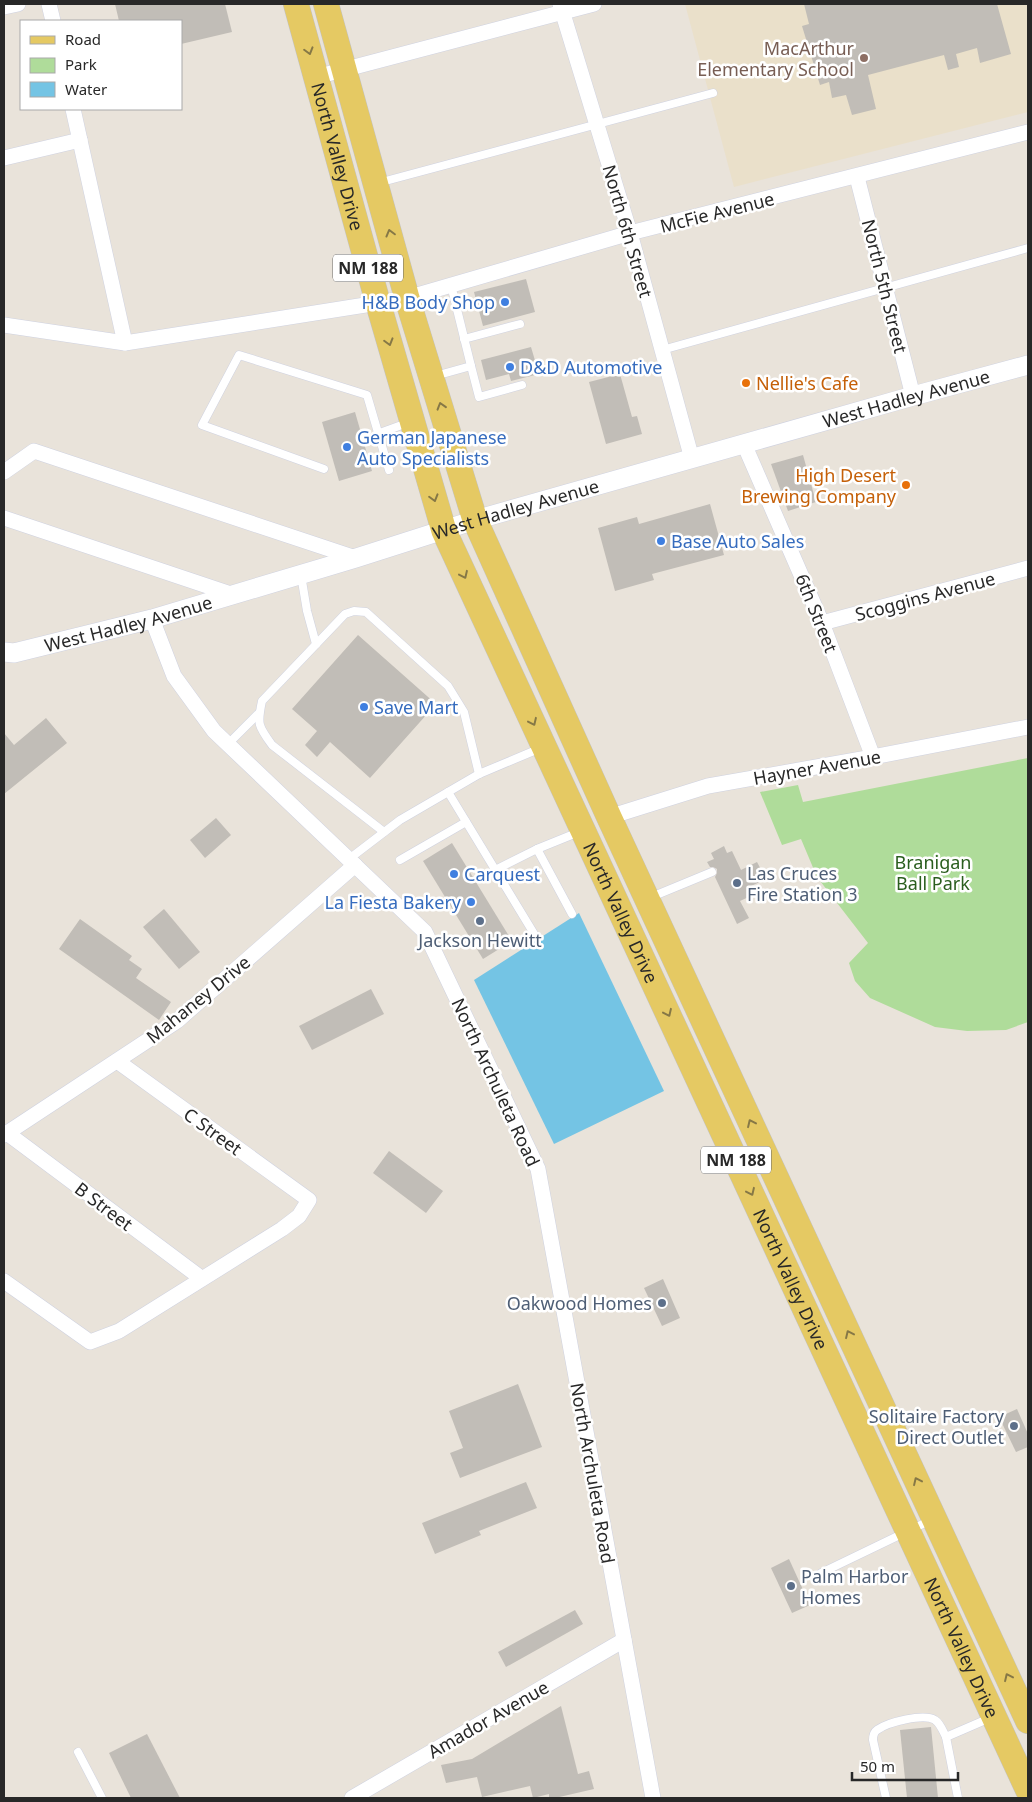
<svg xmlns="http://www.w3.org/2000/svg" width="1032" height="1802" font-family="'Noto Sans',sans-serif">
  <rect width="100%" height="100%" fill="#e9e3da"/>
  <polygon fill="#eae0ca" points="685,4 1028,4 1028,112 734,187"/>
  <polygon fill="#afdc9a" points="1028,758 1028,1022 1006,1030 967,1031 935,1027 870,998 855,981 849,963 868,943 817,877 801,839 782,845 760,792 798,785 803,802"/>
  <polygon fill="#74c4e4" points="579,913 664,1091 554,1144 474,980"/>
  <g fill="#c1bdb7">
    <polygon points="115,4 225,4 232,32 181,44 181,21 119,21"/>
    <polygon points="804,4 997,4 1011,54 980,63 977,48 956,54 959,67 948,70 944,55 868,75 876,109 852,115 846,95 832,98 829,82 820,85 802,26 809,24"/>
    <polygon points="526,279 535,312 483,326 474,292"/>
    <polygon points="531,347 539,374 511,381 509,374 486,380 481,360"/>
    <polygon points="620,374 632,417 637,416 642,434 606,444 589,382"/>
    <polygon points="355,412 372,471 339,481 322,422"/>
    <polygon points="803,455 816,502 788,511 771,464"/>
    <polygon points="710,504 724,555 652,574 654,580 615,591 598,528 637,517 639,524"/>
    <polygon points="358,635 436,704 370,778 330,742 317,757 305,745 317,731 292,709"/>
    <polygon points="46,718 67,743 4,794 4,733 14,745"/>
    <polygon points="216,818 231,835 205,858 190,840"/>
    <polygon points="452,843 512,941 483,959 423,861"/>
    <polygon points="724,846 727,853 732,851 741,870 757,862 766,879 749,887 753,895 740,901 749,918 737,924 715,877 717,873 717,869 713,867 710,867 707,862 714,859 711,853"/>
    <polygon points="164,909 200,952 179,969 143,927"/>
    <polygon points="80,919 132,956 129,960 142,969 136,978 171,1002 159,1020 59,949"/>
    <polygon points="371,989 384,1014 312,1050 299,1026"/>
    <polygon points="389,1151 443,1191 426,1213 373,1173"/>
    <polygon points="663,1279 680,1318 662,1326 644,1288"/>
    <polygon points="518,1384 542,1447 460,1478 450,1453 463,1448 449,1411"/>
    <polygon points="1017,1409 1028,1434 1028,1447 1016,1452 999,1417"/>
    <polygon points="526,1482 537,1508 479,1531 481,1535 435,1554 422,1523"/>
    <polygon points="789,1559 810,1605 792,1613 771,1568"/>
    <polygon points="575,1610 583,1624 506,1667 498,1652"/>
    <polygon points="561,1706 578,1774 589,1771 594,1789 555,1798 549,1798 549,1794 533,1798 530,1786 482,1797 477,1777 446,1783 441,1765 472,1759"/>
    <polygon points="931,1727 938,1798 907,1798 900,1730"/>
    <polygon points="147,1734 180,1798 131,1798 109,1753"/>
  </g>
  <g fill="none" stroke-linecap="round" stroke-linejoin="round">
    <g stroke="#cfd2e0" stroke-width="9">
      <g id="service">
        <polyline points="378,183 713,93"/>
        <polyline points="464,339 520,324"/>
        <polyline points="662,350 1028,248"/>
        <polyline points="471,366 479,397 522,385"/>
        <polyline points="435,376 471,366 451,285"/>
        <polyline points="377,434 410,422"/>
        <polyline points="324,469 202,425 239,355 367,395 389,470"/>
        <polyline points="301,575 307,611 316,644"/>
        <polyline points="228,744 259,713"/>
        <polyline points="448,792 536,937"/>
        <path d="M 384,832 L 272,745 C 258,726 257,724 262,701 L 345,614 L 354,611 L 366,612 L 448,686 L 464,712 L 479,774"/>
        <polyline points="537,849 579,832"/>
        <polyline points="349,859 400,820 479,774 541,748"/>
        <polyline points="400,860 466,822"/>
        <polyline points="495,870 537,849 572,914"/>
        <polyline points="649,898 712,872"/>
        <polyline points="821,1573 931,1520"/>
        <polyline points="78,1752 102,1798"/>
        <path d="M 886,1798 L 873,1740 C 873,1736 874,1732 877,1730 C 888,1722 924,1713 935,1720 C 940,1723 943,1731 946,1737"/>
        <polyline points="958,1798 946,1737 990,1718"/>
      </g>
    </g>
    <g stroke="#cfd2e0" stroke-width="16">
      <g id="minor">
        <polyline points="49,4 53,21"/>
        <polyline points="560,4 630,233 692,459"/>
        <polyline points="4,7 18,4"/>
        <polyline points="316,77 594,4"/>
        <polyline points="73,109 125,343"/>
        <polyline points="4,158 80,140"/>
        <polyline points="857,177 913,396"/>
        <polyline points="4,325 125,343 378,303 407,298 630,233 1028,132"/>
        <polyline points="744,444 822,623 873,757"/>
        <polyline points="4,472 34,451 356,558"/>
        <polyline points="4,518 234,595"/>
        <polyline points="152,619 174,676 214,731 425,932 538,1169 653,1798"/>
        <polyline points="822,623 1028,568"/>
        <polyline points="609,817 708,786 873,757 1028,727"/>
        <polyline points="7,1133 201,1278"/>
        <polyline points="4,1135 177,1021 355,865"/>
        <polyline points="4,1281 90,1342 119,1331 282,1229 299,1216 309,1200 117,1061"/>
        <polyline points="352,1798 624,1640"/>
      </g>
    </g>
    <g stroke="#cfd2e0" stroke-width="20">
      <g id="tertiary">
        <path id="s1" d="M 4,652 L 14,653 L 152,619 L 356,558 L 475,520 L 913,396 L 1028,365"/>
      </g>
    </g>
    <g stroke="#c3c3c3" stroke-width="26">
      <g id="primary">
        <path id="s2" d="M 296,4 L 378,303 L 444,531 L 1028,1790"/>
        <polyline points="326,4 407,298 475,520 609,817 1028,1721"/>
      </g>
    </g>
    <use href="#service" stroke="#fff" stroke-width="8"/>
    <use href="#minor" stroke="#fff" stroke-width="15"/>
    <use href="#tertiary" stroke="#fff" stroke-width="19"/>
    <use href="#primary" stroke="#e5c963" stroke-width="25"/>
  </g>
  <defs><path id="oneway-chevron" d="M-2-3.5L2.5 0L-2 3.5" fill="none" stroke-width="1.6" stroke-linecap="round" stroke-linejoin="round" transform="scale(1.25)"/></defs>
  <g stroke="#867846">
    <use href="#oneway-chevron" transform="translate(309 51) rotate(74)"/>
    <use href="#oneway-chevron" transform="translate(390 233) rotate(-105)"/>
    <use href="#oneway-chevron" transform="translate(389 342) rotate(74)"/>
    <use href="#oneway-chevron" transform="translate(441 406) rotate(-107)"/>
    <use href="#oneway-chevron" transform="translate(434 498) rotate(74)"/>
    <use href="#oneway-chevron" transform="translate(464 575) rotate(65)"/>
    <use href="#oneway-chevron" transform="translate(533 722) rotate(65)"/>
    <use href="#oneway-chevron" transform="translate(668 1013) rotate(65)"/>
    <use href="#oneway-chevron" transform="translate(751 1123) rotate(-115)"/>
    <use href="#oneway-chevron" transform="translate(751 1192) rotate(65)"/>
    <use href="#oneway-chevron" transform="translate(849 1334) rotate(-115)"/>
    <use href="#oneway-chevron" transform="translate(917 1481) rotate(-115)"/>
    <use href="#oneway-chevron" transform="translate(1008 1677) rotate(-115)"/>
  </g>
  <circle fill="#8d6e63" stroke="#fff" stroke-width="2" cx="864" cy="58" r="5"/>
  <g fill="#3f7fe0" stroke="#fff" stroke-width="2">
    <circle cx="505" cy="302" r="5"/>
    <circle cx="510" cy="367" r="5"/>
    <circle cx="347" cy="447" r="5"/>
    <circle cx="661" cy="541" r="5"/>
    <circle cx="364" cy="707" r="5"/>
    <circle cx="454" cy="874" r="5"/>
    <circle cx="471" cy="902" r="5"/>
  </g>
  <g fill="#e8710a" stroke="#fff" stroke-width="2">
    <circle cx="746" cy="383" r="5"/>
    <circle cx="906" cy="485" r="5"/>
  </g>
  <g fill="#5c6f8a" stroke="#fff" stroke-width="2">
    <circle cx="737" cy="883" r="5"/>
    <circle cx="480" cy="921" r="5"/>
    <circle cx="662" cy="1303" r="5"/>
    <circle cx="1014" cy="1426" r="5"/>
    <circle cx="791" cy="1586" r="5"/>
  </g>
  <g text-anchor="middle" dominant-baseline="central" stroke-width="5" stroke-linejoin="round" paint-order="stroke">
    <g fill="#fff" stroke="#686868" stroke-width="1">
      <rect x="333" y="254.5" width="70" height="27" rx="4"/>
      <rect x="701" y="1146.5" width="70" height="27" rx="4"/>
    </g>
    <g font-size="16" font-weight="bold" fill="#282828">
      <text x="368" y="268">NM 188</text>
      <text x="736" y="1160">NM 188</text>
    </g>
    <g font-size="18" fill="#785e54" stroke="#fff" text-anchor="end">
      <text x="854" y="48">MacArthur<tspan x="854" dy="21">Elementary School</tspan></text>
    </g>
    <g font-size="18" fill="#282828" stroke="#fff">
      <text stroke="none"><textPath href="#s2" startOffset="158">North Valley Drive</textPath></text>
      <text transform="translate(717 212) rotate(-14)">McFie Avenue</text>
      <text transform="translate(628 231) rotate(74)">North 6th Street</text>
      <text transform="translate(885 286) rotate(76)">North 5th Street</text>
      <text stroke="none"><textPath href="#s1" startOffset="938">West Hadley Avenue</textPath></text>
      <text stroke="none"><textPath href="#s1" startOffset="532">West Hadley Avenue</textPath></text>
      <text transform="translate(925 596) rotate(-15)">Scoggins Avenue</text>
      <text transform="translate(817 613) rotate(68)">6th Street</text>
      <text stroke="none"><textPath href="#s1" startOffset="128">West Hadley Avenue</textPath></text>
      <text transform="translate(817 767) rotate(-10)">Hayner Avenue</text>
      <text stroke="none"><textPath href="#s2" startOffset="968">North Valley Drive</textPath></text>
      <text transform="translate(198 999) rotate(-39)">Mahaney Drive</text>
      <text transform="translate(496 1082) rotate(65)">North Archuleta Road</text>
      <text transform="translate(213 1131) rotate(36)">C Street</text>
      <text transform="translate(104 1206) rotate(37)">B Street</text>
      <text stroke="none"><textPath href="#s2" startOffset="1372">North Valley Drive</textPath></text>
      <text transform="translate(593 1473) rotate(80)">North Archuleta Road</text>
      <text stroke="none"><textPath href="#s2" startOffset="1778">North Valley Drive</textPath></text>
      <text transform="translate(488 1719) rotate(-30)">Amador Avenue</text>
    </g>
    <g font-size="18" fill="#366cbe" stroke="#fff" text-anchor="start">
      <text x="495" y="302" text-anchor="end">H&amp;B Body Shop</text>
      <text x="520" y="367">D&amp;D Automotive</text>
      <text x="357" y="437">German Japanese<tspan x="357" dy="21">Auto Specialists</tspan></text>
      <text x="671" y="541">Base Auto Sales</text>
      <text x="374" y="707">Save Mart</text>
      <text x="464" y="874">Carquest</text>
      <text x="461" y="902" text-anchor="end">La Fiesta Bakery</text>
    </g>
    <g font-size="18" fill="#c56008" stroke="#fff" text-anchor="start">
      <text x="756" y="383">Nellie's Cafe</text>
      <text x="896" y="475" text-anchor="end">High Desert<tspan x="896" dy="21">Brewing Company</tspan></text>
    </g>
    <g font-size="18" fill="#2a5e1e" stroke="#fff">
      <text x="933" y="862">Branigan<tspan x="933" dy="21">Ball Park</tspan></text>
    </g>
    <g font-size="18" fill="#4e5e75" stroke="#fff" text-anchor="start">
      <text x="747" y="873">Las Cruces<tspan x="747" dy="21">Fire Station 3</tspan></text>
      <text x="480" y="940" text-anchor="middle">Jackson Hewitt</text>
      <text x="652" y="1303" text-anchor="end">Oakwood Homes</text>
      <text x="1004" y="1416" text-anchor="end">Solitaire Factory<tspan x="1004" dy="21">Direct Outlet</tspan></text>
      <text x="801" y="1576">Palm Harbor<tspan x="801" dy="21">Homes</tspan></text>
    </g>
  </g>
  <rect width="1032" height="1802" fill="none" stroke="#282828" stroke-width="10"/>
  <rect x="20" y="20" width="162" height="90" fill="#ffffff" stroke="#a9a9a9"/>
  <rect x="30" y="36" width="25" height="8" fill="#e5c963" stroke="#a9a9a9"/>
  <text x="65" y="45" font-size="15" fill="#282828">Road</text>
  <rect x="30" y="58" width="25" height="15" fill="#afdc9a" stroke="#a9a9a9"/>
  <text x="65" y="70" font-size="15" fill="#282828">Park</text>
  <rect x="30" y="82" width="25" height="15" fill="#74c4e4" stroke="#a9a9a9"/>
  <text x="65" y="95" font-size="15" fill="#282828">Water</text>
  <path d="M852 1772v8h106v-8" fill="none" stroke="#282828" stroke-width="2.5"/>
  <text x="860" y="1772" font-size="15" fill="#282828" stroke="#ffffff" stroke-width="4" paint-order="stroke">50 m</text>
</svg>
